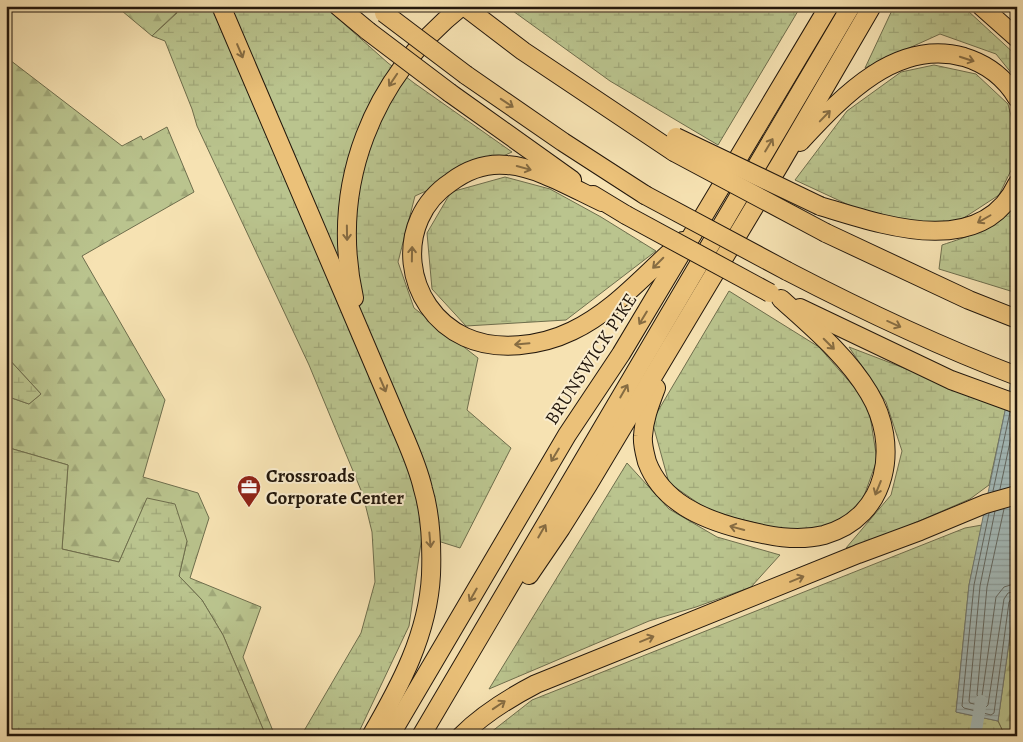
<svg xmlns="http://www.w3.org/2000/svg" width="1023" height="742" font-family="Alegreya,serif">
  <defs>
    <pattern id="forest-firs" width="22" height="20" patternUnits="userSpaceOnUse" patternTransform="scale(1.25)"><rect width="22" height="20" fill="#bac48e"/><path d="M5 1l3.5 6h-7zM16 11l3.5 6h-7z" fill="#a0a879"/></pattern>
    <pattern id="wetland-marsh" width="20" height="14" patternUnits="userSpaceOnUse" patternTransform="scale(1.25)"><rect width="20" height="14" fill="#bac48e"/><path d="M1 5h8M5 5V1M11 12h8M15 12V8" fill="none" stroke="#a0a879"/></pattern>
    <pattern id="water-rules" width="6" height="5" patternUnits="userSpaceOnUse" patternTransform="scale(1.25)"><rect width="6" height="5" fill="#a3bab9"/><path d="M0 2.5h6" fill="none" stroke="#8c9f9e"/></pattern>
  </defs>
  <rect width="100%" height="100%" fill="#f6e2b2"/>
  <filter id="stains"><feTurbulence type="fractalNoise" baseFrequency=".004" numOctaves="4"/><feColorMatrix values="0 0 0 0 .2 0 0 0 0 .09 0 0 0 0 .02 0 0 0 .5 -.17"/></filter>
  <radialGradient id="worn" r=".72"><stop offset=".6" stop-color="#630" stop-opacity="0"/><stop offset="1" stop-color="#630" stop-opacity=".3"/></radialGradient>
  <g fill="url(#forest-firs)" stroke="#6e6e4d">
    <polygon points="116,6 174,6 177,12 152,36"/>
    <polygon points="6,57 122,146 141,136 143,140 167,127 194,192 82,256 165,400 143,477 198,493 209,518 190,578 261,607 243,657 275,736 266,736 223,635 202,600 179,576 187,541 147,499 119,562 62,549 68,465 6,447 6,396 29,404 41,394 6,356"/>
    <polygon points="1017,585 1017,736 1005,736 998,721"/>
  </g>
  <g fill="url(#wetland-marsh)" stroke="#6e6e4d">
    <polygon points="174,6 324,6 388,63 414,83 512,152 415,196 398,262 414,308 478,358 467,410 511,448 460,548 422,536 409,626 357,736 301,736 361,633 375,582 372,532 363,495 309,365 197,126 192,109 165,41 152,36 177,13"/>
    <polygon points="506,6 801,6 718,145 610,81"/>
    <polygon points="894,6 962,6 967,10 1017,56 1017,80 996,54 940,34 865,68"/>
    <polygon points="934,65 976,74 1008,104 1017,139 1017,158 999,195 959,221 909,225 853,207 795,180 847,111 901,72"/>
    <polygon points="505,177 550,189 601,217 656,251 566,320 466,326 432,289 427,233 451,192"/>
    <path d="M 1017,202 L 1017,293 L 939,269 L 942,245 C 966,237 1004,226 1017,202 Z"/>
    <polygon points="729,291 819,347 868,403 877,460 860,507 824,531 788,531 711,512 669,483 652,421"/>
    <polygon points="849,347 1006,407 989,485 970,499 873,541 846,548 891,495 902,451 886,402"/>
    <polygon points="6,356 41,394 29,404 6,396"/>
    <polygon points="6,447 68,465 62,549 119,562 147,498 175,504 187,541 179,576 202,600 223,635 266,736 6,736"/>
    <polygon points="627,463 669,509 717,537 780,555 751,587 696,607 649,621 489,689"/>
    <polygon points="982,525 969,585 956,712 998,721 1005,736 486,736 532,700 965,528"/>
  </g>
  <polygon fill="url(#water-rules)" stroke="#6f7974" points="1017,353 1017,585 998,721 956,712 969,585"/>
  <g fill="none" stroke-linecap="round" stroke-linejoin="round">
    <g stroke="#626862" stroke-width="1">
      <polyline points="1000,489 1016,414"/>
      <polyline points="993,491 1010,412"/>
      <polyline points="1004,509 987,587 977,695 979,698 982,696 996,597 1004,587 1017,583"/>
      <polyline points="995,511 980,586 969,701 970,703 986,707 988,705 1004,599 1008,593 1017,591"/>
      <polyline points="989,513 974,585 962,706 964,708 991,715 994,713 1009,602 1012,598 1017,597"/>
    </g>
    <polyline stroke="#a3bab9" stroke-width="12" points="975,736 981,701"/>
    <g stroke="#22170c" stroke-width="20">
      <g id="highway">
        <path d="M 221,6 C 261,102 302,197 343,292 C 360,332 377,372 394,412 C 404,437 417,462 423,489 C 431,516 432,547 431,575 C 428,634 400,686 371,736"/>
        <polyline points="338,6 368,31"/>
        <polyline points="464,6 523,51 674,152"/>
        <polyline points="981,6 1017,38"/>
        <polyline points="466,75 563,142 645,195"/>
        <polyline points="450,93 572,180"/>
        <path d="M 800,142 C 842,97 896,38 964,57 C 987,64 1005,78 1017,98"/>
        <polyline points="593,195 626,215"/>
        <path d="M 602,202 C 574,189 537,167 507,165 C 487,163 467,170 451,182 C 392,221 403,308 465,337 C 497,352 541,346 572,331 C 616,310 646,272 683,241"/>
        <path d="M 820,206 C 880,224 981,261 1017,184"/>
        <polyline points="826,233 969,300 1017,319"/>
        <path d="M 787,271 C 862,310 938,346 1017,376"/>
        <path d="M 354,298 C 329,184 372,78 462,6"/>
        <polyline points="800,308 951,380 1017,404"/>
        <path d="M 656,388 C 650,404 644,419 643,436 C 642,444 645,454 647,462 C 662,502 702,519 741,529 C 769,536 796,542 824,535 C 889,517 900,444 869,393 C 847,356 812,327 781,299"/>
        <polyline points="529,575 561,528 588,485 780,164 872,6"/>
        <polyline points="390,736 567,435 621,354 829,6"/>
        <polyline points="421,736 851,6"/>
        <path d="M 461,736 C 483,714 509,698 536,684 L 858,554 L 920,531 L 985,504 L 1017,495"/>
      </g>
    </g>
    <use href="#highway" stroke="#ebc179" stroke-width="18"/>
    <g stroke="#22170c" stroke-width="20" stroke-linecap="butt">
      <g id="highway-bridge">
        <polyline points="384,13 466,75"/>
        <polyline points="368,31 450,93"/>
        <polyline points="676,137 820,206"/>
        <polyline points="674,152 826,233"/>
        <polyline points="645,195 787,271"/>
        <polyline points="626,215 770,293"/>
      </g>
    </g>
    <use href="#highway-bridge" stroke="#ebc179" stroke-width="18"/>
  </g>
  <defs><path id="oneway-shaft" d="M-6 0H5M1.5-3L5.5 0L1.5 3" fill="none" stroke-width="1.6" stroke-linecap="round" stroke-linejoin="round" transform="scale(1.25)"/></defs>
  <g stroke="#866c42">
    <use href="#oneway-shaft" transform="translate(240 51) rotate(67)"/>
    <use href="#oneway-shaft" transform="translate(967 59) rotate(18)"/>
    <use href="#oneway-shaft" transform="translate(393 80) rotate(124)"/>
    <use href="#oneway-shaft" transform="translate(507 103) rotate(34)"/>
    <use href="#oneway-shaft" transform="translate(825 116) rotate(-46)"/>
    <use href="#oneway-shaft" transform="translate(769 145) rotate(-59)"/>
    <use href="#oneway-shaft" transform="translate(524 168) rotate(15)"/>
    <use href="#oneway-shaft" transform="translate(984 219) rotate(150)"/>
    <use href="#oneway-shaft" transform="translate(347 233) rotate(89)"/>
    <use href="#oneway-shaft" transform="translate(412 254) rotate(-89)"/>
    <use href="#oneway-shaft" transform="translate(658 263) rotate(135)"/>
    <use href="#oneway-shaft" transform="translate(643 318) rotate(121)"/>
    <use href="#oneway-shaft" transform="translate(894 324) rotate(24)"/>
    <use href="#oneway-shaft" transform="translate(522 344) rotate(175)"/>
    <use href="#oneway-shaft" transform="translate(829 344) rotate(45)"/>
    <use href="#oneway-shaft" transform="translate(383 385) rotate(67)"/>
    <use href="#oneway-shaft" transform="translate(624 391) rotate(-60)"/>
    <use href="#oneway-shaft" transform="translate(555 455) rotate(121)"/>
    <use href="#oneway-shaft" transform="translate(878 488) rotate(112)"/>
    <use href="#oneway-shaft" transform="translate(737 528) rotate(-165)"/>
    <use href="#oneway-shaft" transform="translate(542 531) rotate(-60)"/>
    <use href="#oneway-shaft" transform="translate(430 540) rotate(85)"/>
    <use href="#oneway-shaft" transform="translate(797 579) rotate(-22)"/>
    <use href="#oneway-shaft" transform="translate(473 595) rotate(120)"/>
    <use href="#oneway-shaft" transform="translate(647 639) rotate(-22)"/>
    <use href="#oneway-shaft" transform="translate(499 705) rotate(-34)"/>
  </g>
  <defs>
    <g id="office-pin" transform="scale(1.25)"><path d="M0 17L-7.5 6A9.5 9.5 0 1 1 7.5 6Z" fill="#8f2418" stroke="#f9eccd"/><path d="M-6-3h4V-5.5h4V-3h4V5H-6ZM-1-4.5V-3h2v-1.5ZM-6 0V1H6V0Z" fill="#fff"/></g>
  </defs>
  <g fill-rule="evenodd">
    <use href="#office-pin" x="249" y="487"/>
  </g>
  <g text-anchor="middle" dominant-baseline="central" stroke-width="4" stroke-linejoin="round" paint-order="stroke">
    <g font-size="19" fill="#22170c" stroke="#f9eccd">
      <text transform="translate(591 359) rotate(-57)">BRUNSWICK PIKE</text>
    </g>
    <g font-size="19" font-weight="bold" fill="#22170c" stroke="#f9eccd" text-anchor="start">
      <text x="266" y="476">Crossroads<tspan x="266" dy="22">Corporate Center</tspan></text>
    </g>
  </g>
  <rect width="1023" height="742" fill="none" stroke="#f6e2b2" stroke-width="25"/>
  <rect x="8" y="8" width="1008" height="727" fill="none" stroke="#22170c" stroke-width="2.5"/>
  <rect x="12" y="12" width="998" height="717" fill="none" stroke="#22170c"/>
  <rect width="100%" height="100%" filter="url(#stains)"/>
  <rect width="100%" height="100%" fill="url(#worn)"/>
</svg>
